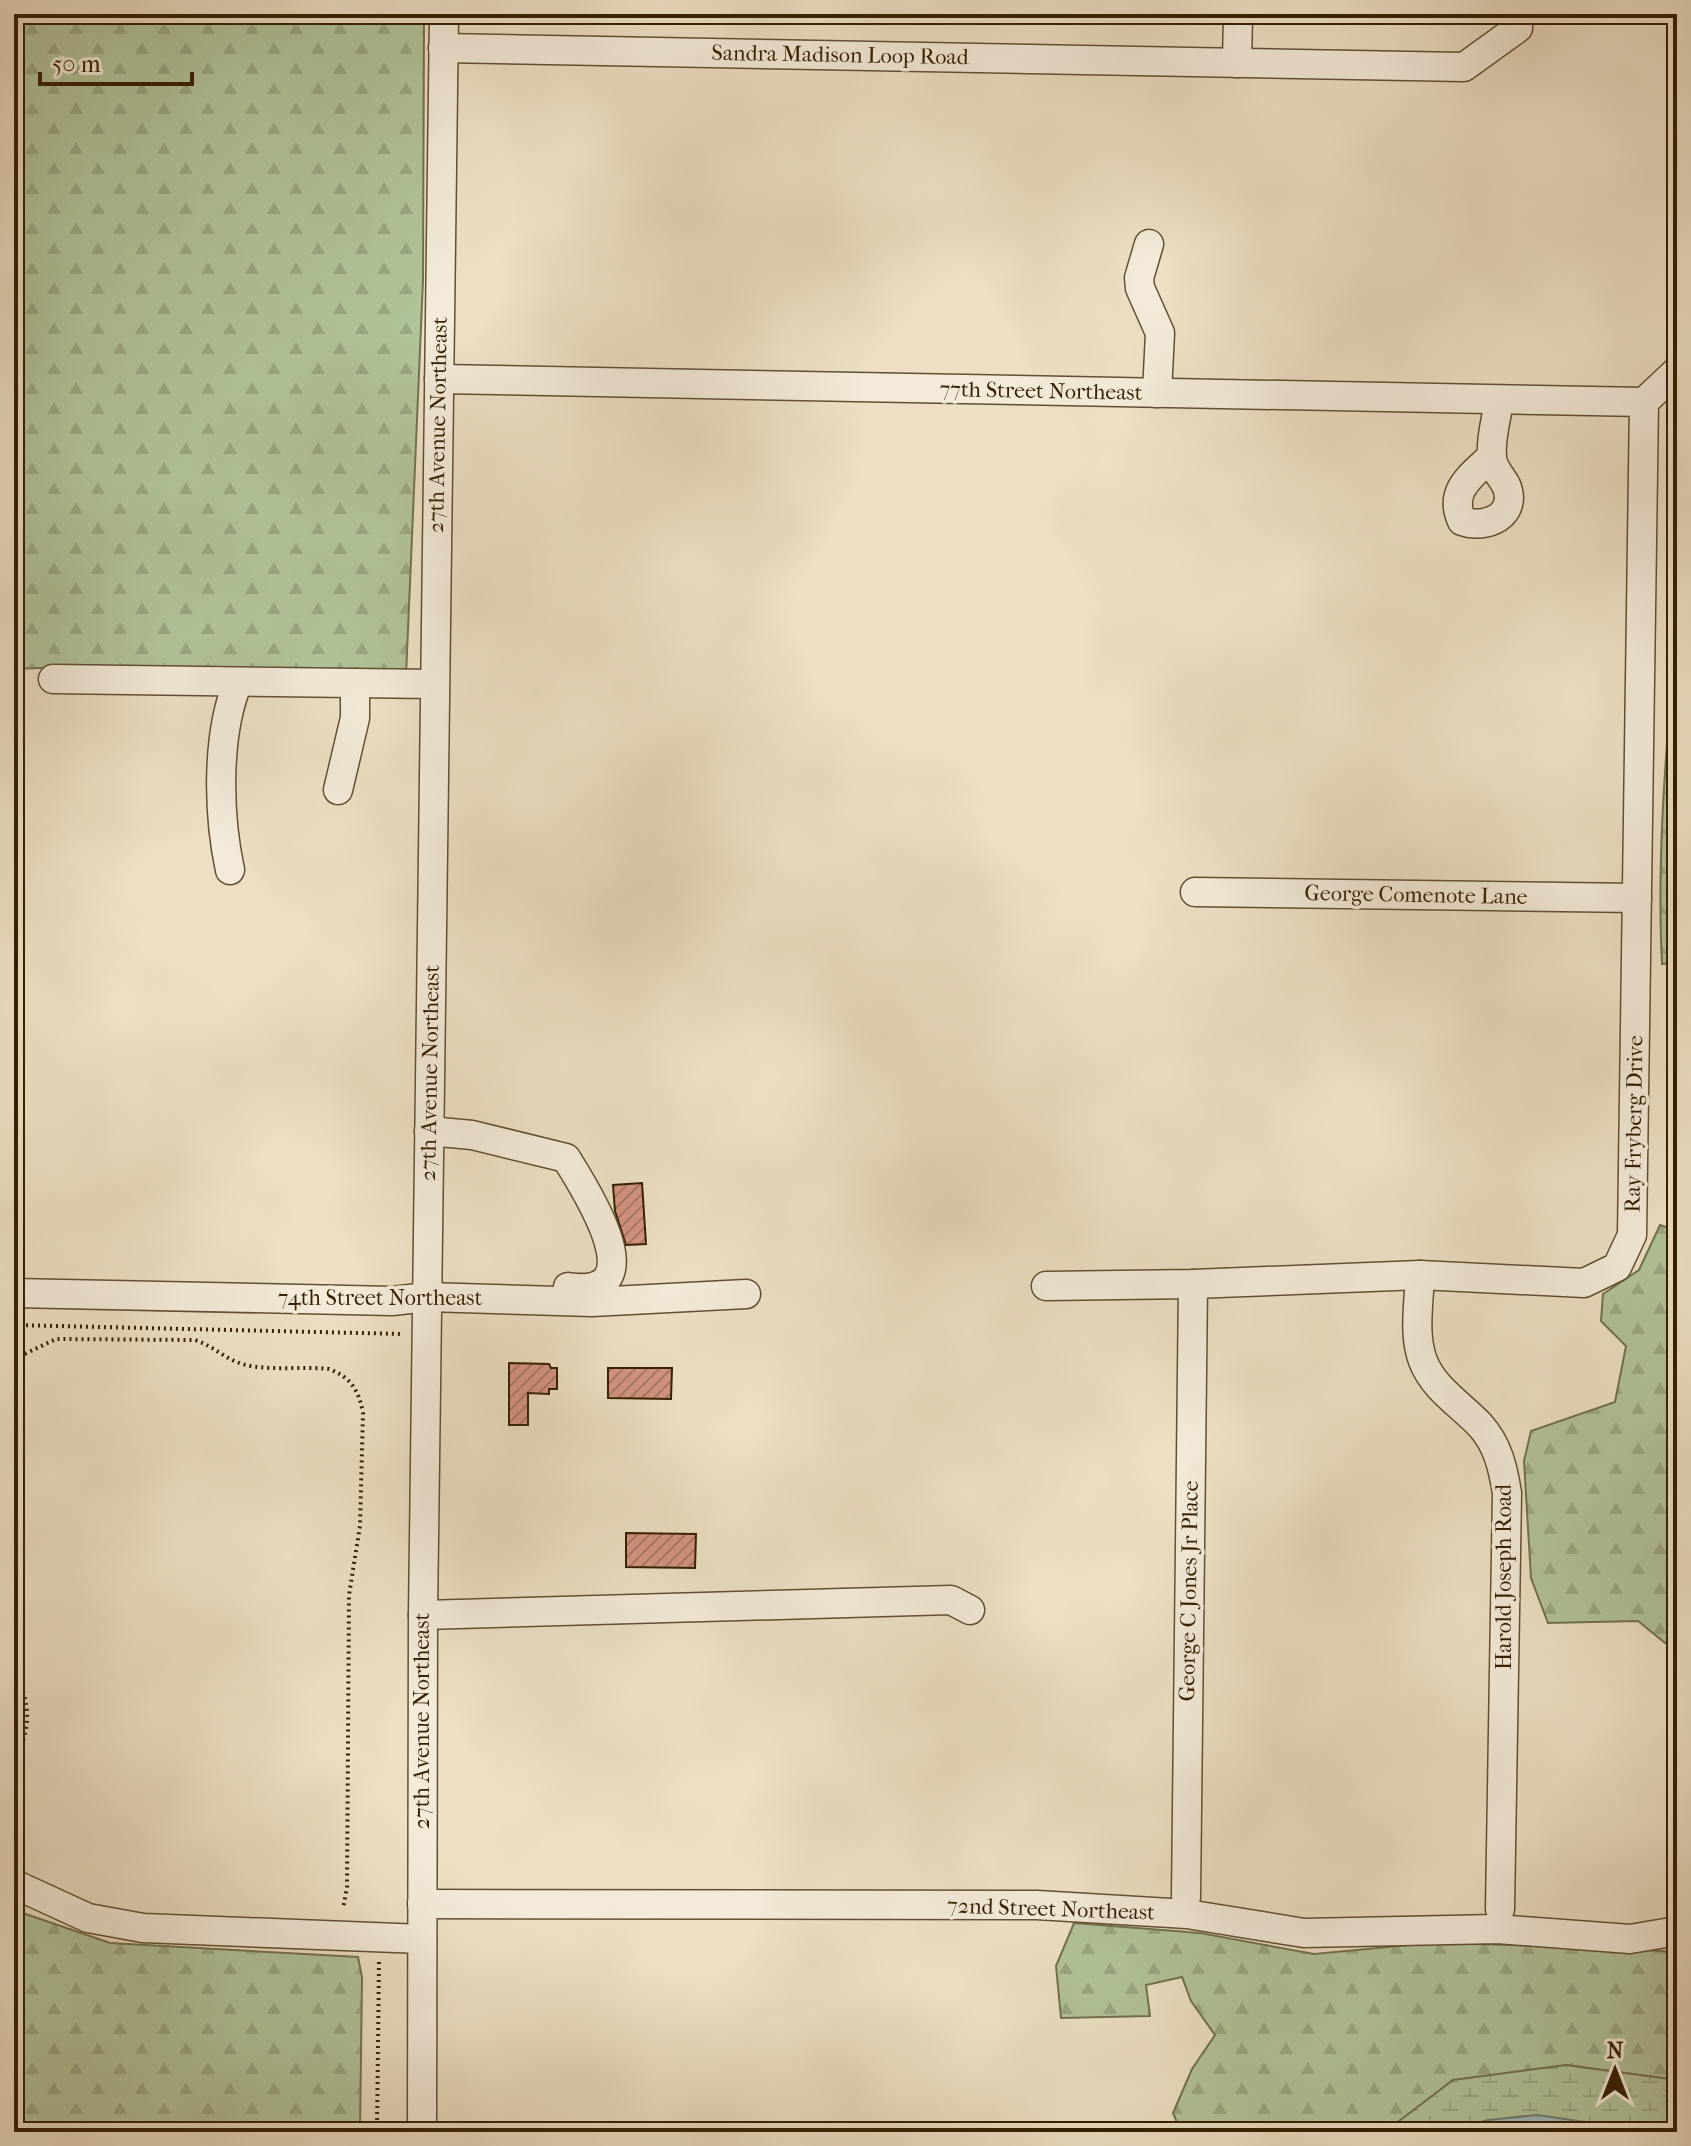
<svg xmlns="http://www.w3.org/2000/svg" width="1691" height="2146" font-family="'IM FELL French Canon',serif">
  <defs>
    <pattern id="forest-firs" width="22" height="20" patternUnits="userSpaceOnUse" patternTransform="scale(2)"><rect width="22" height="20" fill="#b1c39a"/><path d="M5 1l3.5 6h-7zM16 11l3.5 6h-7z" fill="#99a783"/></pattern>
    <pattern id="wetland-marsh" width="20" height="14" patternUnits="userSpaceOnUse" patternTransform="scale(2)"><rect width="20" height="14" fill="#b1c39a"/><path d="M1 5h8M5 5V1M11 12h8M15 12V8" fill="none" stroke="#99a783"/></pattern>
    <pattern id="building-hatch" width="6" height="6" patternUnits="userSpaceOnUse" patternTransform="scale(2)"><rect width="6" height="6" fill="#d39480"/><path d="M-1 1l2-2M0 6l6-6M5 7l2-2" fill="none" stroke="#ac7867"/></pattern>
  </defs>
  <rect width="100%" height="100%" fill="#ecdfc4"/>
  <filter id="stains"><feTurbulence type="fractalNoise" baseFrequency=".0025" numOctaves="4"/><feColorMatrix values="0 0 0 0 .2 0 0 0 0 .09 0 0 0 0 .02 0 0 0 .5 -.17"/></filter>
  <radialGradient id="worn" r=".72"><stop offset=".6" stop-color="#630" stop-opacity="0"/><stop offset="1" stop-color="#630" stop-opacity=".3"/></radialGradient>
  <g fill="url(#forest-firs)" stroke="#72714e" stroke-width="2">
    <polygon points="14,14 424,14 423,280 406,676 68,667 14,669"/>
    <path d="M 1677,616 L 1677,962 L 1662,964 C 1656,848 1668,732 1677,616 Z"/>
    <polygon points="1660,1225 1677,1231 1677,1641 1665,1643 1638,1621 1548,1623 1531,1578 1524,1461 1531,1431 1615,1402 1626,1346 1601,1321 1603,1294 1639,1270"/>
    <polygon points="14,1910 110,1943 358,1957 362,1977 360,2132 14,2132"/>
    <polygon points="1074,1923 1200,1933 1314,1954 1431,1943 1595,1947 1677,1952 1677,2080 1566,2065 1399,2121 1396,2132 1181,2132 1173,2113 1192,2069 1215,2035 1191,2001 1182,1977 1146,1985 1150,2016 1061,2018 1056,1966"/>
  </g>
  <polygon fill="url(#wetland-marsh)" stroke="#72714e" stroke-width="2" points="1566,2065 1677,2080 1677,2132 1396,2132 1399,2121 1453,2080"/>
  <polygon fill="#9cbabd" stroke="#727c72" stroke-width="2" points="1537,2115 1592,2123 1620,2132 1443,2132 1488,2120"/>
  <g fill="url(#building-hatch)" stroke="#341f02" stroke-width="2">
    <polygon points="642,1183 646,1244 626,1245 615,1211 613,1185"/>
    <polygon points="509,1363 549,1364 551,1368 557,1368 557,1389 549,1389 549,1394 528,1393 528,1425 509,1425"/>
    <polygon points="608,1368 672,1368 671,1399 608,1398"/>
    <polygon points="626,1533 696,1534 695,1568 626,1567"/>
  </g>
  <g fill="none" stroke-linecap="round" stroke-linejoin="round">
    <g stroke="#624f32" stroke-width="31">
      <g id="minor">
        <polyline points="443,48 1464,67 1518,28 1518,14"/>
        <polyline points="1237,63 1238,14"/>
        <polyline points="1149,244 1139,278 1140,288 1160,333 1157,393"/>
        <polyline points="439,379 1644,402"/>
        <polyline points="1644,402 1677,371"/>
        <path d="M 1491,457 C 1471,476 1448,491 1462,521 C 1486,530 1519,515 1506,485 C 1501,476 1492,467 1492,457 C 1490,439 1497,417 1499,400"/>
        <polyline points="53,679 434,684"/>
        <polyline points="338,790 355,718 355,683"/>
        <path d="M 230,870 C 218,814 216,735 238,682"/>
        <polyline points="1195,892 1637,898"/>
        <path d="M 429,1131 L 472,1135 L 566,1158 C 586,1190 657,1300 568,1287"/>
        <path d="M 1420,1275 C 1419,1302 1413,1335 1423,1361 C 1434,1389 1460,1404 1480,1425 C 1498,1445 1503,1468 1507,1493 L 1500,1909"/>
        <polyline points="1046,1286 1193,1284 1420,1275 1584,1283 1617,1267 1632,1235 1644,402"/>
        <polyline points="14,1293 392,1301 427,1297 592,1302 746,1294"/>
        <polyline points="423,1615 951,1600 970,1610"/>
        <polyline points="14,1884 88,1918 143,1928 422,1939"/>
        <polyline points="1186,1897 1193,1284"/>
        <polyline points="422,1904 1037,1905 1187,1914 1304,1933 1497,1929 1630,1939 1677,1931"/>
        <polyline points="422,2132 423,1615 444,14"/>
      </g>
    </g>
    <g stroke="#341f02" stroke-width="4" stroke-dasharray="2 4" stroke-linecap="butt">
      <polyline points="14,1325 403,1334"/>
      <path d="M 14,1359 L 56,1339 L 195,1340 C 214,1346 227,1361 246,1365 C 272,1371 303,1366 329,1369 C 351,1377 359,1391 363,1413 L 360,1526 L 349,1595 L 347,1887 L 343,1909"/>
      <path d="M 14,1669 C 32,1708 31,1726 14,1764"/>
      <polyline points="377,2132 379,1959"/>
    </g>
    <use href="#minor" stroke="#f3ead9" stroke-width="28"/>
  </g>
  <g text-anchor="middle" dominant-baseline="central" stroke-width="7" stroke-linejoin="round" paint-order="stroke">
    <g font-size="22" fill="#341f02" stroke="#f3ead9">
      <text transform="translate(840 55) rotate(1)">Sandra Madison Loop Road</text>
      <text transform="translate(1041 391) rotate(1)">77th Street Northeast</text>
      <text transform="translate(438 425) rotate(-89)">27th Avenue Northeast</text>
      <text transform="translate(1416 895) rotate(1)">George Comenote Lane</text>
      <text transform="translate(430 1073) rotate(-89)">27th Avenue Northeast</text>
      <text transform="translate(1634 1124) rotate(-89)">Ray Fryberg Drive</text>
      <text x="380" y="1298">74th Street Northeast</text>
      <text transform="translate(1504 1577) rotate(-90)">Harold Joseph Road</text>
      <text transform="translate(1189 1591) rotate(-89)">George C Jones Jr Place</text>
      <text transform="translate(422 1721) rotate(-90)">27th Avenue Northeast</text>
      <text transform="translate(1051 1909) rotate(2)">72nd Street Northeast</text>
    </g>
  </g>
  <rect width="1691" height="2146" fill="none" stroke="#ecdfc4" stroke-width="48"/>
  <rect x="16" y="16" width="1659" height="2114" fill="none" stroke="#341f02" stroke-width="4"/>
  <rect x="24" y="24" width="1643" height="2098" fill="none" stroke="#341f02" stroke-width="2"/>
  <g transform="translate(1615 2070)" stroke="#f3ead9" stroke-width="6" paint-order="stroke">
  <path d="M0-6L14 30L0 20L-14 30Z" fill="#341f02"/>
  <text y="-12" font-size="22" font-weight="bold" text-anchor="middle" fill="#341f02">N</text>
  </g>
  <path d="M40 72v12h152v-12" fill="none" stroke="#341f02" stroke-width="4"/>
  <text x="52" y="72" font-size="24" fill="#341f02" stroke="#f3ead9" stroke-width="6" paint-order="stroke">50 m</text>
  <rect width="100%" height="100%" filter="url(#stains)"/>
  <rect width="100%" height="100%" fill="url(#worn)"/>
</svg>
